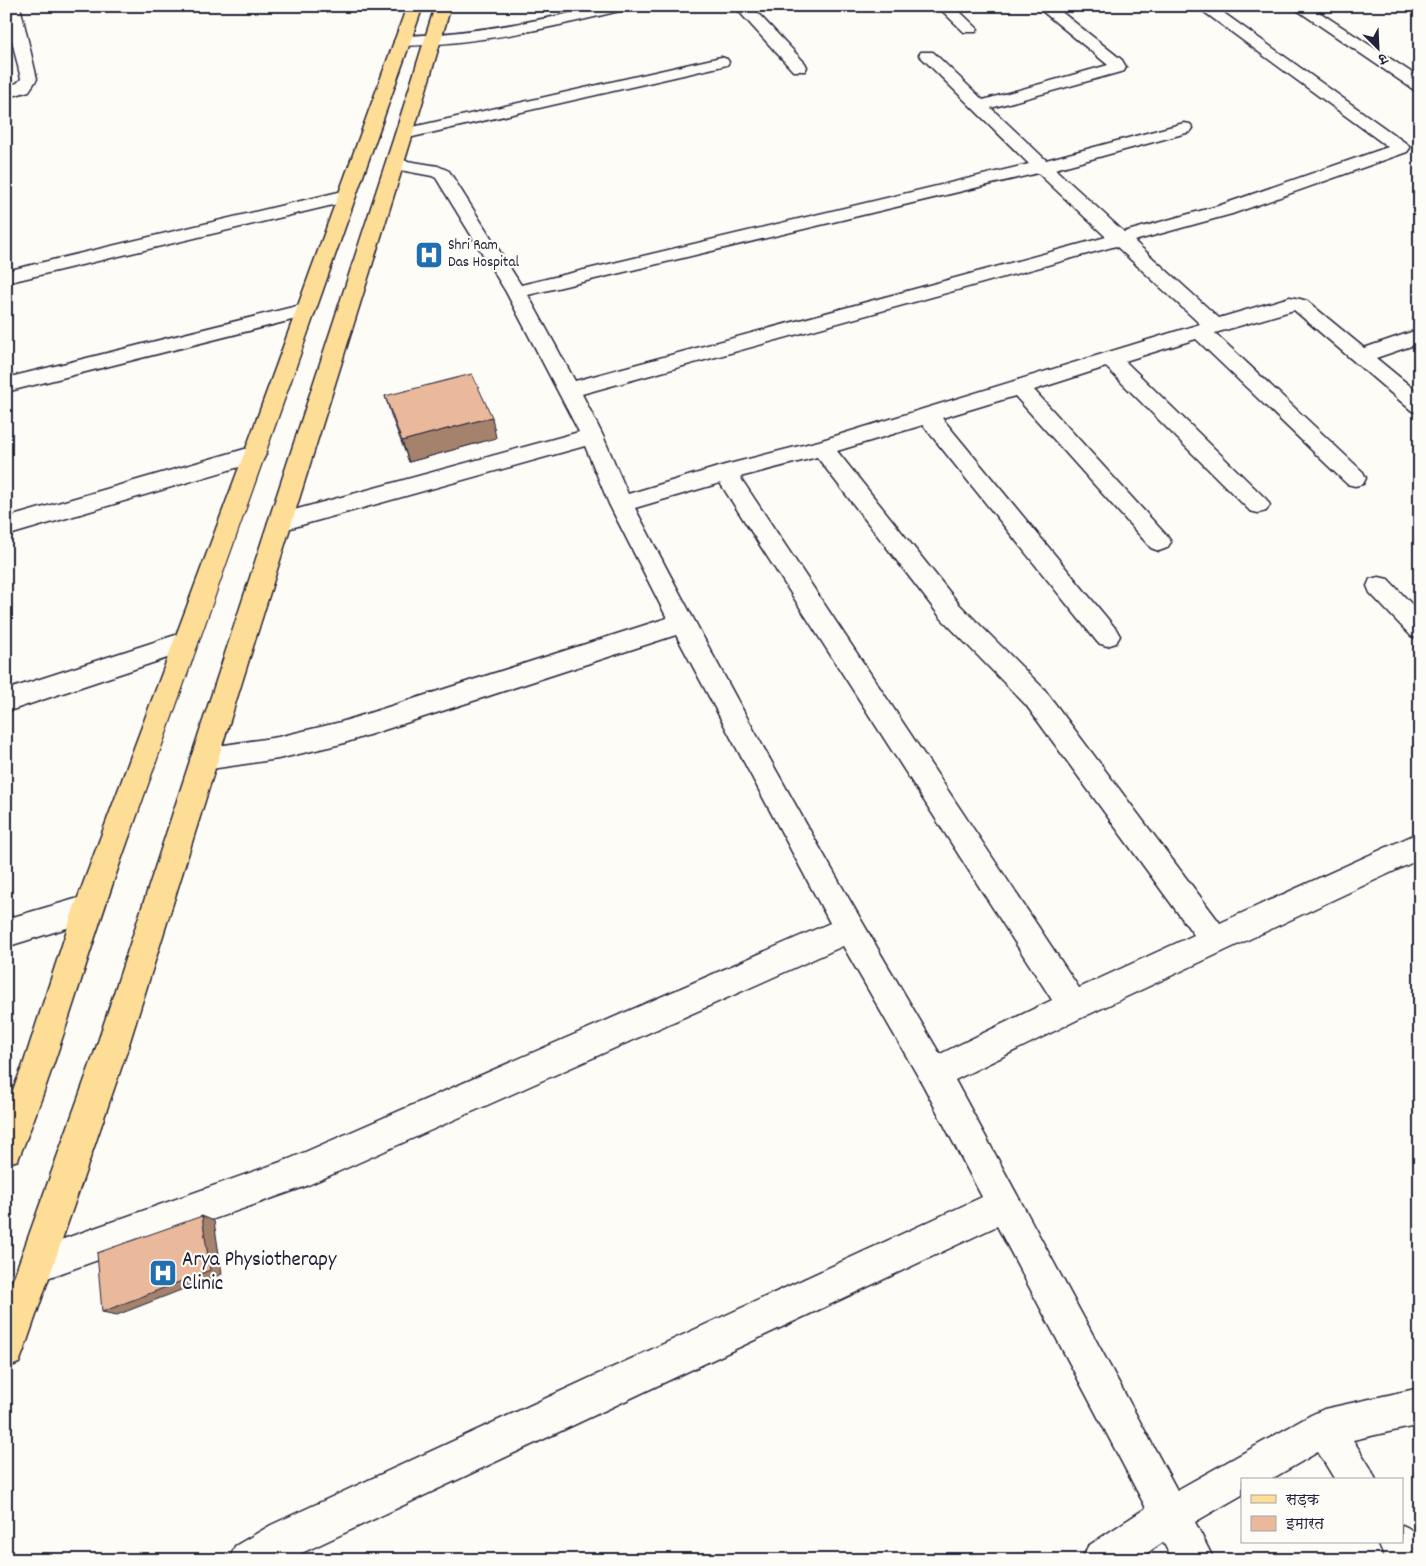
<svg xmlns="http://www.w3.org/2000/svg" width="1426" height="1566" font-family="Dekko,'Playpen Sans Deva',sans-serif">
  <rect width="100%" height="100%" fill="#fdfcf7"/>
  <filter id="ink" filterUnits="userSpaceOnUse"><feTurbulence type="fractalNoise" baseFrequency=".02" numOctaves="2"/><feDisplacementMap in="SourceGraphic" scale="10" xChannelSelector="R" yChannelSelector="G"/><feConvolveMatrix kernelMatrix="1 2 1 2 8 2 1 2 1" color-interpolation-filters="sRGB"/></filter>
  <g filter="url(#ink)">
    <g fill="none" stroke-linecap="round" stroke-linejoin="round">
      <g stroke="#22223b" stroke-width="3">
        <g id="minor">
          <polygon points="6,6 20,6 37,79 29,91 6,98 6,87 17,83 21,79 6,15"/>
          <path d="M 601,6 L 629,6 L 627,9 C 552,28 479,44 402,46 L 396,44 L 394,41 L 396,38 L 402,36 C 470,34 535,22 601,6 Z"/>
          <polygon points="734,6 751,6 805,63 807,67 805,71 793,71"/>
          <polygon points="937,6 954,6 978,29 976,32 964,32"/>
          <path d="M 1036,6 L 1054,6 L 1122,60 L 1126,67 L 1124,71 L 991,108 L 1046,160 L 1184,123 L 1190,124 L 1193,128 L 1190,132 L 1055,169 L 1124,232 L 1218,206 L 1388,147 L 1196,6 L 1214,6 L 1407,144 L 1410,148 L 1407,152 L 1232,214 L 1134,241 L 1219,318 L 1290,297 L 1300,299 L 1307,301 L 1364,348 L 1420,329 L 1420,343 L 1376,358 L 1420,394 L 1420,413 L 1412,411 L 1294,310 L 1215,333 L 1363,472 L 1366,478 L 1363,484 L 1355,486 L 1347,484 L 1196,339 L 1125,361 L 1266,499 L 1270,505 L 1266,511 L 1258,513 L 1250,511 L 1106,367 L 1034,390 L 1167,536 L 1171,542 L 1167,548 L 1159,551 L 1151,548 L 1015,396 L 942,418 L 1116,629 L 1120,636 L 1116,643 L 1107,646 L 1098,643 L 923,425 L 837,451 L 959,604 L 1044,689 L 1220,923 L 1420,832 L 1420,859 L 1079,1019 L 955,1080 L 1177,1490 L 1311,1415 L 1324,1409 L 1420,1388 L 1420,1425 L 1353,1440 L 1370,1467 L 1376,1480 L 1335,1480 L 1318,1452 L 1270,1480 L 1242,1480 L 1242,1495 L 1195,1522 L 1214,1560 L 1173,1560 L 1163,1542 L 1137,1560 L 1082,1560 L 1088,1546 L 1146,1508 L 997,1226 L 287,1560 L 229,1560 L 235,1546 L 271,1525 L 982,1197 L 923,1085 L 843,946 L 304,1187 L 36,1282 L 24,1277 L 19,1265 L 24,1253 L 289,1159 L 830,923 L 676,635 L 341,744 L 278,759 L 204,770 L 194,767 L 190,759 L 194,751 L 204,748 L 278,737 L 341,722 L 667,618 L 609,504 L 585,446 L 280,531 L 272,528 L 268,522 L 272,516 L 579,432 L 506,292 L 436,178 L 432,176 L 389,168 L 386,164 L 389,160 L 395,159 L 438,166 L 449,171 L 521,285 L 1029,164 L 919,55 L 921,52 L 933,52 L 983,100 L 1108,65 ZM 1038,173 L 1106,237 L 575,381 L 528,295 ZM 1116,246 L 1200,324 L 819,441 L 725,465 L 628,494 L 603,436 L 582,394 ZM 817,457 L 941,618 L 1026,705 L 1194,935 L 1079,988 L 740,477 ZM 720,483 L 1052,1000 L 940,1054 C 833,875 731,693 635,508 Z"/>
          <polygon points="1291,6 1310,6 1420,78 1420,91 1414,90"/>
          <polygon points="721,57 727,59 729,62 727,65 404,139 398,138 395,134 398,130 404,129"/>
          <polygon points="347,190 354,192 356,196 354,200 6,283 6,271"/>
          <polygon points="305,304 312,305 315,310 312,315 6,392 6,378"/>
          <polygon points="255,446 263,448 266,454 263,460 6,536 6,518"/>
          <polygon points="1379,577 1388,579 1420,613 1420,639 1411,636 1370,593 1367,586 1370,579"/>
          <polygon points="185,632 194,635 198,642 194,649 6,712 6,690"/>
          <polygon points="89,895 99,898 104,908 99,918 6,947 6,919"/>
          <path d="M 1402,1525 C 1419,1531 1420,1544 1420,1560 L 1386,1560 L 1378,1542 L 1402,1542 Z"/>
        </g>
      </g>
      <g stroke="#22223b" stroke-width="3">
        <g id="primary">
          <path d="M 407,6 L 423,6 C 324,286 226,567 126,846 C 88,951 60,1057 18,1160 L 6,1164 L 6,1107 L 23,1065 L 74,908 L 244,454 Z"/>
          <polygon points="435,6 451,6 413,134 126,1054 24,1350 19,1363 6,1368 6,1299 94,1054 395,134"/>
        </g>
      </g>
      <use href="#minor" fill="#fdfcf7" fill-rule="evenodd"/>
      <use href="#primary" fill="#fedd96" fill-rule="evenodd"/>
    </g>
    <polygon fill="#c99f85" stroke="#22223b" points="385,396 496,438 409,462 392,418"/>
    <g fill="#a4826c" stroke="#22223b">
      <polygon points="492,417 496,438 409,462 402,441"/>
      <polygon points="202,1216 214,1221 222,1274 117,1315 102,1312"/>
    </g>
    <g fill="#eab99b" stroke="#22223b">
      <polygon points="472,374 492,417 402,441 385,396"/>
      <polygon points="202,1216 210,1270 102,1312 97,1253"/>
    </g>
  </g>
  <defs>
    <g id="hospital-square" transform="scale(1.4375)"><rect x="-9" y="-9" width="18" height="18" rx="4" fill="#1f6fb2" stroke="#fdfcf7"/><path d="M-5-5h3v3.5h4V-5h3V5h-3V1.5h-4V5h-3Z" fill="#fff"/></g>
  </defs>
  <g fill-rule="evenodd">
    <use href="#hospital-square" x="429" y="255"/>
    <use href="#hospital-square" x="163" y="1273"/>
  </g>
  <g text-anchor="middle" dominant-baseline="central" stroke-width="4.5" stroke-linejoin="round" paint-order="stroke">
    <g font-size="15" fill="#22223b" stroke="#fdfcf7" text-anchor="start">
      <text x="448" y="246">Shri Ram<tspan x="448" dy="17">Das Hospital</tspan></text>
    </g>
    <g font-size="21" fill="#22223b" stroke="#fdfcf7" text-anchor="start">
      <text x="182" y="1261">Arya Physiotherapy<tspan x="182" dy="24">Clinic</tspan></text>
    </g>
  </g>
  <rect width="1426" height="1566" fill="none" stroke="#fdfcf7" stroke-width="25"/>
  <rect x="12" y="12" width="1401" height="1541" fill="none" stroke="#22223b" stroke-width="2" filter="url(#ink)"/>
  <rect x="1241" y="1478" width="162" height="65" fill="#fdfcf7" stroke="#a5a5ac"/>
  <rect x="1251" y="1495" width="25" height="8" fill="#fedd96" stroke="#a5a5ac"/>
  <text x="1286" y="1504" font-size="15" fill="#22223b">सड़क</text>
  <rect x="1251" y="1516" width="25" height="15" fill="#eab99b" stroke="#a5a5ac"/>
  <text x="1286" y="1528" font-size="15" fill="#22223b">इमारत</text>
  <g transform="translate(1378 48) rotate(156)" stroke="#fdfcf7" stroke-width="4" paint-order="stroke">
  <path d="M0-4L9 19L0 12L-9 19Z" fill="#22223b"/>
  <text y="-8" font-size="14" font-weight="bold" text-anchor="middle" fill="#22223b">उ</text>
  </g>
</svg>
